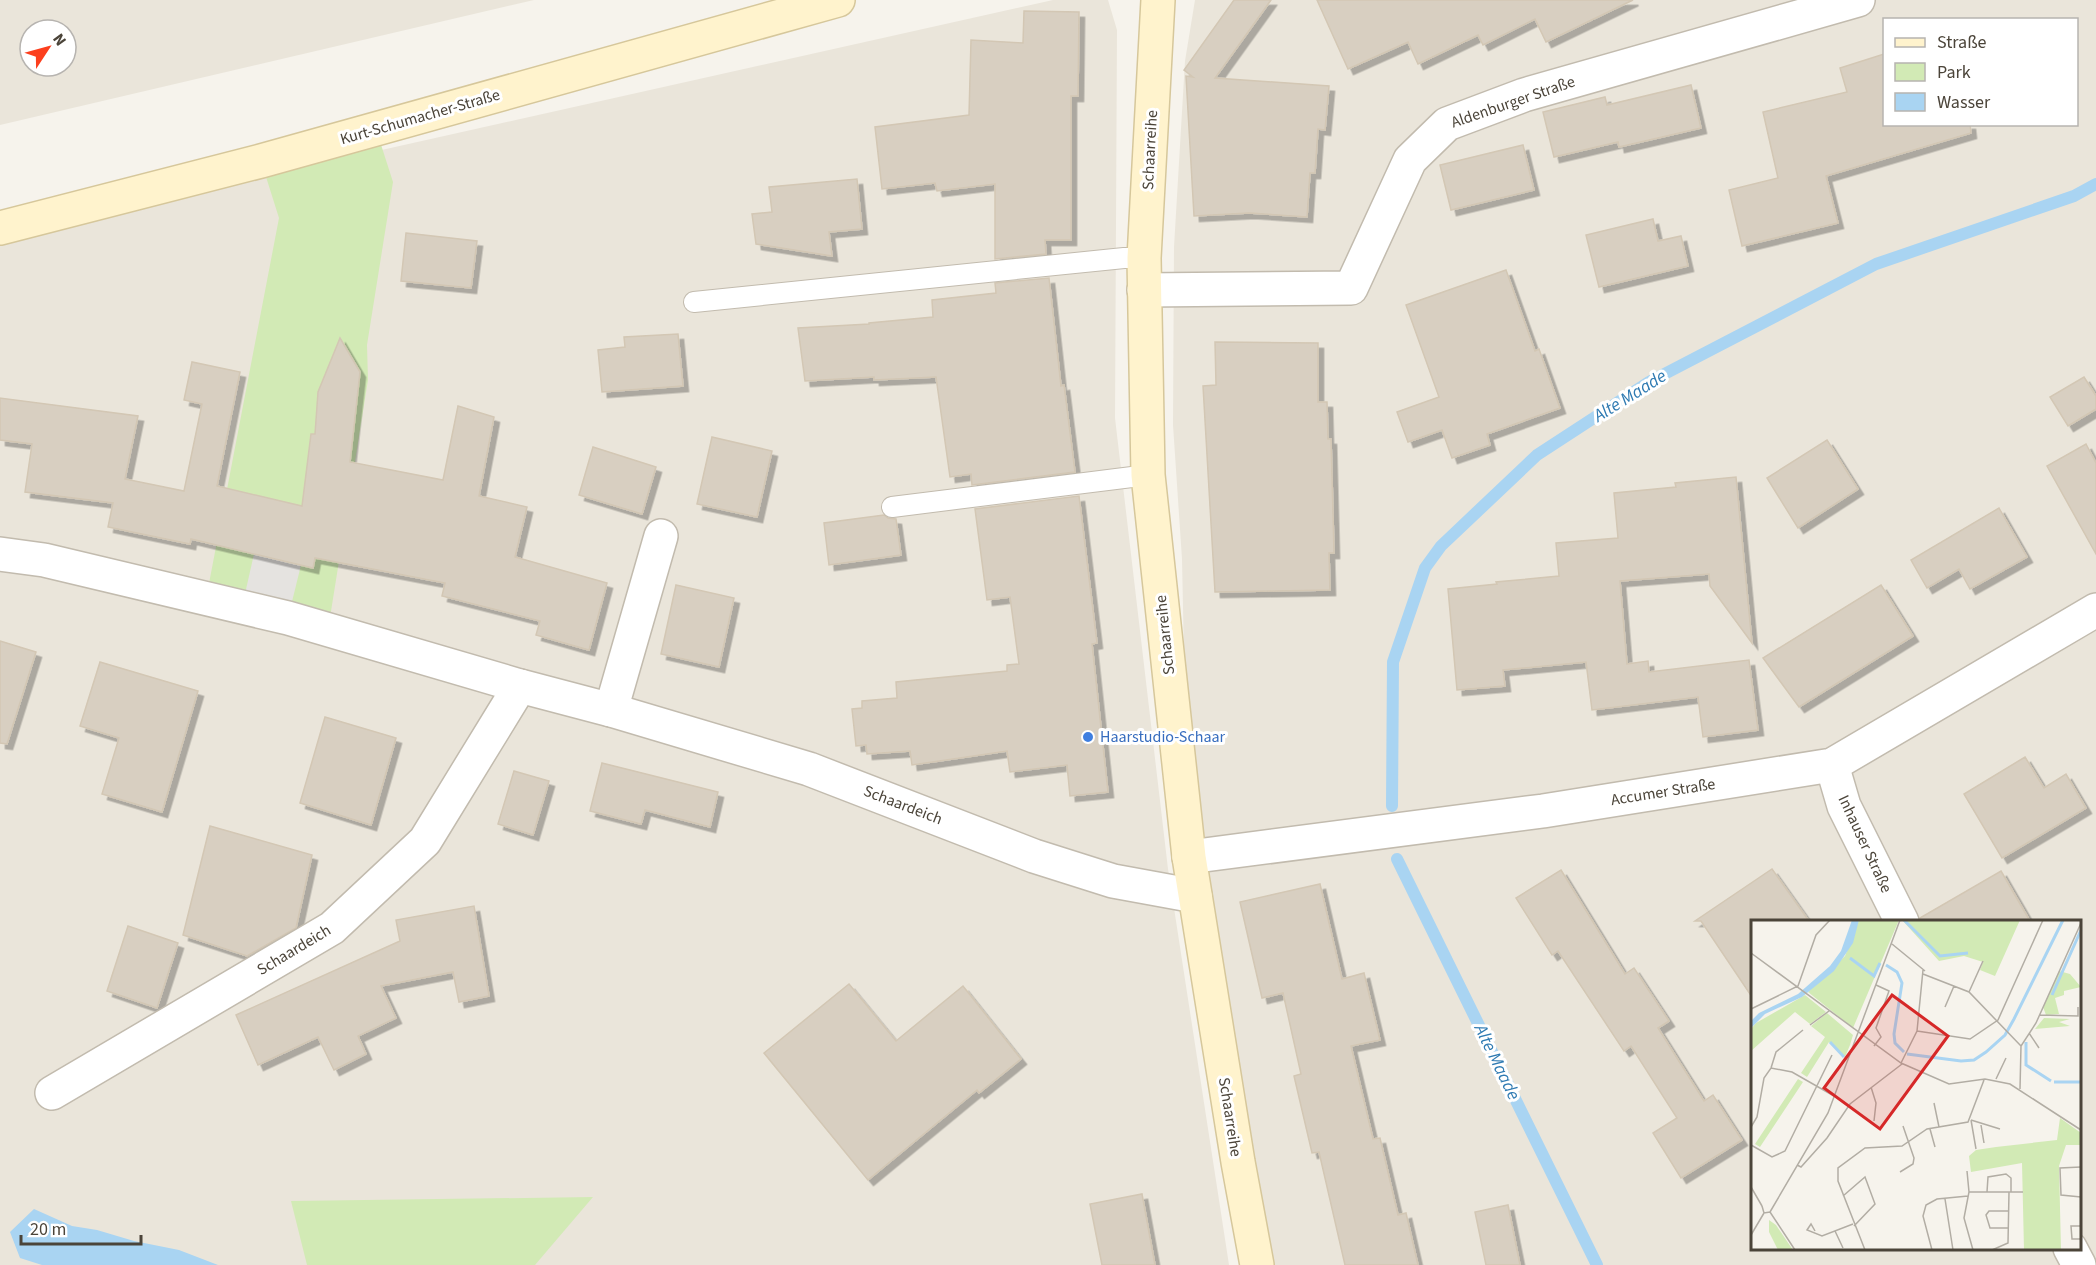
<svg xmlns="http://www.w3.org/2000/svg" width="2096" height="1265" font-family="'Source Sans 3',sans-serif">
  <defs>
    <filter id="shadow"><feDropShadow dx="5.5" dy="5.5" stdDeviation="0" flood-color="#0004"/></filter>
  </defs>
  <rect width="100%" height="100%" fill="#f6f3ec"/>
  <g fill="#eae5da" fill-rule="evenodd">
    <path d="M 0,0 L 534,0 L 0,125 ZM 30,30 L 66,30 L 66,66 L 30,66 Z"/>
    <polygon points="1053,0 1108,0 1117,30 1115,418 1168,869 1229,1265 0,1265 0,244 261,177"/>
    <path d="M 1195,0 L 2096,0 L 2096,1265 L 1272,1265 L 1234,1063 L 1185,705 L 1182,559 L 1173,425 L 1174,247 L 1185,61 ZM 1884,20 L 2076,20 L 2076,124 L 1884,124 ZM 1752,922 L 2080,922 L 2080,1248 L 1752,1248 Z"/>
  </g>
  <g fill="#d2eab5">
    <polygon points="376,129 393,182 367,345 368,380 328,630 206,599 279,218 261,161"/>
    <polygon points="593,1197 535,1265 307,1265 291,1201"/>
  </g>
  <polygon fill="#e5e3e0" points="254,554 301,565 288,618 242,607"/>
  <polygon fill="#a9d4f2" points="34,1209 72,1226 97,1230 134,1241 179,1250 218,1265 42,1265 20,1258 10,1232"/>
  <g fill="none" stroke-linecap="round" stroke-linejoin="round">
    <g stroke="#a9d4f2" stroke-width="12">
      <polyline points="1392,806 1393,662 1425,568 1441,546 1537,455 1649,382 1876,264 2074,196 2096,184"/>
      <polyline points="1397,859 1597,1265"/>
    </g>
  </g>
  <g fill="#d8cfc1" stroke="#d3c7b4" stroke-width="1.5" filter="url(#shadow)">
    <polygon points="1234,0 1271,0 1215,78 1329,86 1325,130 1318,129 1315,173 1310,173 1307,217 1249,213 1194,216 1186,76 1193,77 1184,70"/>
    <polygon points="1317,0 1633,0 1546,42 1535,19 1483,45 1478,35 1418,64 1408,42 1348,69"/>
    <polygon points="1024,11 1079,12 1078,96 1071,96 1071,240 1045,240 1046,254 995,259 995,184 937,191 935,183 882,189 875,127 969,115 971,40 1023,43"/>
    <polygon points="1884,54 1884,124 1970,124 1971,133 1826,176 1838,223 1742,246 1729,190 1778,178 1763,112 1847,92 1840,68"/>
    <polygon points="1691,85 1701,128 1619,147 1618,142 1554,157 1543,112 1605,97 1607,105"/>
    <polygon points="1523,145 1534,190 1451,210 1440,165"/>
    <polygon points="857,179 862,229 829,232 832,256 756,244 752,214 772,212 769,187"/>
    <polygon points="1653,219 1658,241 1681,236 1688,266 1599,287 1586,235"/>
    <polygon points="406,233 477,241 471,288 401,281"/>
    <polygon points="1506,270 1535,351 1539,349 1560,408 1487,434 1490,445 1452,458 1442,430 1408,442 1397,412 1439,397 1406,305"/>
    <polygon points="1049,278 1061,386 1064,385 1075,472 972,485 971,474 950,477 936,377 874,380 874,377 805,381 798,328 869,324 869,323 933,317 932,300 996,293 995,283"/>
    <polygon points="678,334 683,386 602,392 598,350 625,347 624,337"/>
    <polygon points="340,338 360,372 350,462 443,480 458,406 494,417 479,496 527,507 515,557 607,583 589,650 536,635 540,621 442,596 445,583 315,558 313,568 191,539 190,544 108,527 113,503 25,492 32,444 0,440 0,398 138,416 125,479 184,491 202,404 184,400 192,362 240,372 217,486 302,506 311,434 315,434 318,392"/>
    <polygon points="1215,342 1318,343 1318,402 1327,402 1328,439 1331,439 1334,553 1329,553 1330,590 1215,592 1203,386 1216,385"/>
    <polygon points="2084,377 2096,396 2096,409 2068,426 2050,397"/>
    <polygon points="712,437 772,451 757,517 697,504"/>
    <polygon points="1827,440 1858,489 1798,528 1767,478"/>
    <polygon points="2086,444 2096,463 2096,554 2047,466"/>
    <polygon points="593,447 656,467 642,514 579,495"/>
    <polygon points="1736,477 1752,643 1710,586 1709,574 1620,581 1627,664 1648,661 1649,672 1749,660 1758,730 1703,737 1698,697 1592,710 1586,662 1503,670 1505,686 1457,690 1448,589 1497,584 1496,582 1559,576 1556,543 1618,538 1614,493 1676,487 1675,483"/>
    <polygon points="1079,496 1097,643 1092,644 1108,792 1070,796 1067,765 1010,772 1007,751 912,765 910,751 867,754 866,745 856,746 852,709 862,708 862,701 897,698 896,682 1007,671 1007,665 1019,664 1010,597 987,600 975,509"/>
    <polygon points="1999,508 2027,557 1970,589 1959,569 1927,588 1911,560"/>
    <polygon points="884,515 888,518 896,519 901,555 829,565 824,523"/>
    <polygon points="676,585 734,598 719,667 661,654"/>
    <polygon points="1881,585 1913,636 1799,707 1763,658"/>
    <polygon points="0,641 36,652 7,744 0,743"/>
    <polygon points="100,662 198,691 162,812 102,794 119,738 80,726"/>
    <polygon points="325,717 396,738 371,825 300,803"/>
    <polygon points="2025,757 2044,788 2066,774 2086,808 2002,858 1964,794"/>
    <polygon points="602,763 718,792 710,827 645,810 641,824 590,811"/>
    <polygon points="514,771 549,781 533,835 498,824"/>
    <polygon points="210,826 312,855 296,928 247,956 183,935"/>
    <polygon points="1772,869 1809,921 1752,921 1752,997 1701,921 1695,921"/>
    <polygon points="1561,870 1625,974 1634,968 1669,1021 1658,1028 1704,1101 1713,1095 1742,1140 1681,1178 1653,1133 1677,1118 1631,1046 1624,1051 1558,951 1552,955 1516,898"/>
    <polygon points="2001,871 2030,921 1920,921 1920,918"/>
    <polygon points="1320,884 1342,979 1364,973 1380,1040 1351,1046 1373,1139 1380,1138 1398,1215 1406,1213 1418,1265 1345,1265 1319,1152 1312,1153 1294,1076 1301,1074 1283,993 1262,998 1240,902"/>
    <polygon points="474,906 489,996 459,1002 453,972 381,986 396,1018 358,1036 366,1054 334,1070 318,1037 258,1065 236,1015 400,941 396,920"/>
    <polygon points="128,926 178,943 157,1008 107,991"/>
    <polygon points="849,984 896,1041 963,986 1021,1059 979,1093 977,1090 868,1180 764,1053"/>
    <polygon points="1142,1194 1155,1265 1102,1265 1090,1204"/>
    <polygon points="1508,1205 1520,1265 1486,1265 1475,1212"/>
  </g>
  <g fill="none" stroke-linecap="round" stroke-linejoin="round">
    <g stroke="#c2bbae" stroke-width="22">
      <g id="lane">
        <polyline points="694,302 1124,258 1144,258"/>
        <polyline points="892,507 1148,475"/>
      </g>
    </g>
    <g stroke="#c2bbae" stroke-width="36">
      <g id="street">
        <polyline points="1144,290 1351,288 1410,160 1447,124 1524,95 1858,0"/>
        <polyline points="0,554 44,560 288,618 520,686 611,710 809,769 1034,856 1113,881 1195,896"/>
        <polyline points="611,710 661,536"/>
        <polyline points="1832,765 1844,806 1902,922"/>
        <polyline points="1189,857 1543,811 1832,765 2096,610"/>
        <polyline points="52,1093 332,928 425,841 520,686"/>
        <polyline points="2070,1248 2079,1265"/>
      </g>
    </g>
    <g stroke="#d6c79b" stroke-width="36">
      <g id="secondary">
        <polyline points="1158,0 1144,258 1148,475 1189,857 1238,1162 1257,1265"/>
        <polyline points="0,228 261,161 838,0"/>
      </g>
    </g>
    <use href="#lane" stroke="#fff" stroke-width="20"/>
    <use href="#street" stroke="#fff" stroke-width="33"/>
    <use href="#secondary" stroke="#fff3cd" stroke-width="33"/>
  </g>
  <circle fill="#3f7fe0" stroke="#fff" stroke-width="2" cx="1088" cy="737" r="6"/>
  <g text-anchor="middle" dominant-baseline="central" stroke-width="6" stroke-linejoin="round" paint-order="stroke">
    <g font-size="16" fill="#4b4439" stroke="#fff">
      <text transform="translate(1513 102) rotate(-19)">Aldenburger Straße</text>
      <text transform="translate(420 117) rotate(-16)">Kurt-Schumacher-Straße</text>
      <text transform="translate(1150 150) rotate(-87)">Schaarreihe</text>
      <text transform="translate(1165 635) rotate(-96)">Schaarreihe</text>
      <text transform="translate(1663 792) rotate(-9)">Accumer Straße</text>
      <text transform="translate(903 805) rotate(21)">Schaardeich</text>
      <text transform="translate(1865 844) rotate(65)">Inhauser Straße</text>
      <text transform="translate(294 950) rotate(-31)">Schaardeich</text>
      <text transform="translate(1230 1117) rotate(81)">Schaarreihe</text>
    </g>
    <g font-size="16" fill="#366cbe" stroke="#fff" text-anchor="start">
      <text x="1100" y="737">Haarstudio-Schaar</text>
    </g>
    <g font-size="18" font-style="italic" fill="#2e7ab2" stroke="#fff">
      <text transform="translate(1630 396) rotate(-32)">Alte Maade</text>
      <text transform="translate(1497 1062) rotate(64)">Alte Maade</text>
    </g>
  </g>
  <g transform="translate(1751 920)">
    <rect width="330" height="330" fill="#f6f3ec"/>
    <path d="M 108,0 L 148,0 L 102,108 L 57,72 L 94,36 ZM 269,0 L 244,56 L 229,50 L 232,42 L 213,36 L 188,41 L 152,1 ZM 308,51 L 319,54 L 330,67 L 313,71 L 313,75 L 304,78 L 308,94 L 295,95 L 292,87 ZM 54,75 L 75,92 L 59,104 L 44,92 L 0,131 L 0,109 L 5,103 ZM 76,93 L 102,115 L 99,125 L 94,137 L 78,122 L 56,157 L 50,153 L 74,117 L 60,106 ZM 293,98 L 319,99 L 308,102 L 319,106 L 284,109 ZM 47,159 L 52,162 L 9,227 L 4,224 ZM 309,198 L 330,213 L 330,225 L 315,225 L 308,246 L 310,330 L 273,330 L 271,243 L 220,252 L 218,236 L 225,230 L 245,227 L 306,220 ZM 18,300 L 25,305 L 42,330 L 27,330 L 18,312 Z" fill="#d2eab5"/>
    <path d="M 101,0 L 108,0 L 102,23 L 83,51 L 51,77 L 14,94 L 0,108 L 0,101 L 8,93 L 47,74 L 79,46 L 90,31 Z" fill="#a9d4f2"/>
    <path fill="none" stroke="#a9d4f2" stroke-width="3" d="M 153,0 L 189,36 L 217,33M 99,38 L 123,56 L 129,43M 135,45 L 146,52 L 151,63 L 143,114 L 144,123 L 153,132M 301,75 L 330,10M 79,122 L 93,137M 275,122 L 275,145 L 300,161M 156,134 L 210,141 L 223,140 L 235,132 L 254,115 L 263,99 L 312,0M 303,162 L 330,162"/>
    <path fill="none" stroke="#b2ada4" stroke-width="1.5" d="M 141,24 L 174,51M 0,33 L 150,143 L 198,164 L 234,159 L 259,164 L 330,210M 172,54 L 218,72 L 270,126M 218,72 L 232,41M 194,87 L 203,66M 0,89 L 47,66 L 65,15 L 79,0M 289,95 L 327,96 L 327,87M 59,105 L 78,91M 166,111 L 219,119 L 247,100 L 292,0M 278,113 L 288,128M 123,126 L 130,117 L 125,108 L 138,71 L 125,65M 150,143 L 166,111 L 172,50M 20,148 L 25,132 L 52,110M 245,159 L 255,138M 120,167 L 125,183 L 123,201M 269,169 L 270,126 L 285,103 L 330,3M 183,183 L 188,207M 220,200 L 249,209M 220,200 L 225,229M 230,205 L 233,223M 0,207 L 6,197 L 13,158 L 20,148 L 41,152 L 83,176M 179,209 L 184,227M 0,225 L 21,237 L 34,231 L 81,135M 46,245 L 50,247 L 76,218 L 99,184 L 151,144M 330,247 L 309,248 L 310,275 L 330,277M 216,251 L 218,272 L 213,298 L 222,330M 149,252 L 162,244 L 163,238 L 152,206M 0,267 L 11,286M 218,272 L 272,272M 236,272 L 237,257 L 255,254 L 260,258 L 260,272M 92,276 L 114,257 L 124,284 L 103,306M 194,279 L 202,330M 11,286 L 13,293 L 19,292 L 77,193 L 149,0M 19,292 L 44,330M 330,306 L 320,306 L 321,319 L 330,319M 257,308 L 239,308 L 235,295 L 238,291 L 258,291M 64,311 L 60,304 L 56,310 L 71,316 L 102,304M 84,311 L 92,328M 0,315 L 13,293M 114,330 L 87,261 L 87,248 L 114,228 L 151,226 L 176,209 L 217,202 L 233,160M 181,330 L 172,296 L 175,285 L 186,279 L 217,276M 241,330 L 257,323 L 258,272"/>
    <path fill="#d62828" fill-opacity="0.15" stroke="#d62828" stroke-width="3" d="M 141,75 L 197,116 L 129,209 L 73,168 Z"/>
    <rect width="330" height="330" fill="none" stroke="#4b4439" stroke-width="3"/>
  </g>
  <rect x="1883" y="18" width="195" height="108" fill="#ffffff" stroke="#b7b4b0" stroke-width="1.5"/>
  <rect x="1895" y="38" width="30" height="9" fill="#fff3cd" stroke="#b7b4b0" stroke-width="1.5"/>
  <text x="1937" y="48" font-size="18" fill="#4b4439">Straße</text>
  <rect x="1895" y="63" width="30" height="18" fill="#d2eab5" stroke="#b7b4b0" stroke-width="1.5"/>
  <text x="1937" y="78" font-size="18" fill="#4b4439">Park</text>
  <rect x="1895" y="93" width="30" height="18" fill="#a9d4f2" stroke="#b7b4b0" stroke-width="1.5"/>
  <text x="1937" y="108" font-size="18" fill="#4b4439">Wasser</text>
  <g transform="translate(48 48) rotate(54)"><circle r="28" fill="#ffffff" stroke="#b7b4b0" stroke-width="1.5"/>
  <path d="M0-4.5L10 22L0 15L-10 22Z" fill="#fc3f1d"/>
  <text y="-9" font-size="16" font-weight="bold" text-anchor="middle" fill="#4b4439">N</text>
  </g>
  <path d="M21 1235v9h120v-9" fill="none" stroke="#4b4439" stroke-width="3"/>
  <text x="30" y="1235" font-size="18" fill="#4b4439" stroke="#ffffff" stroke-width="4.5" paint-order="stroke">20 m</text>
</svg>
